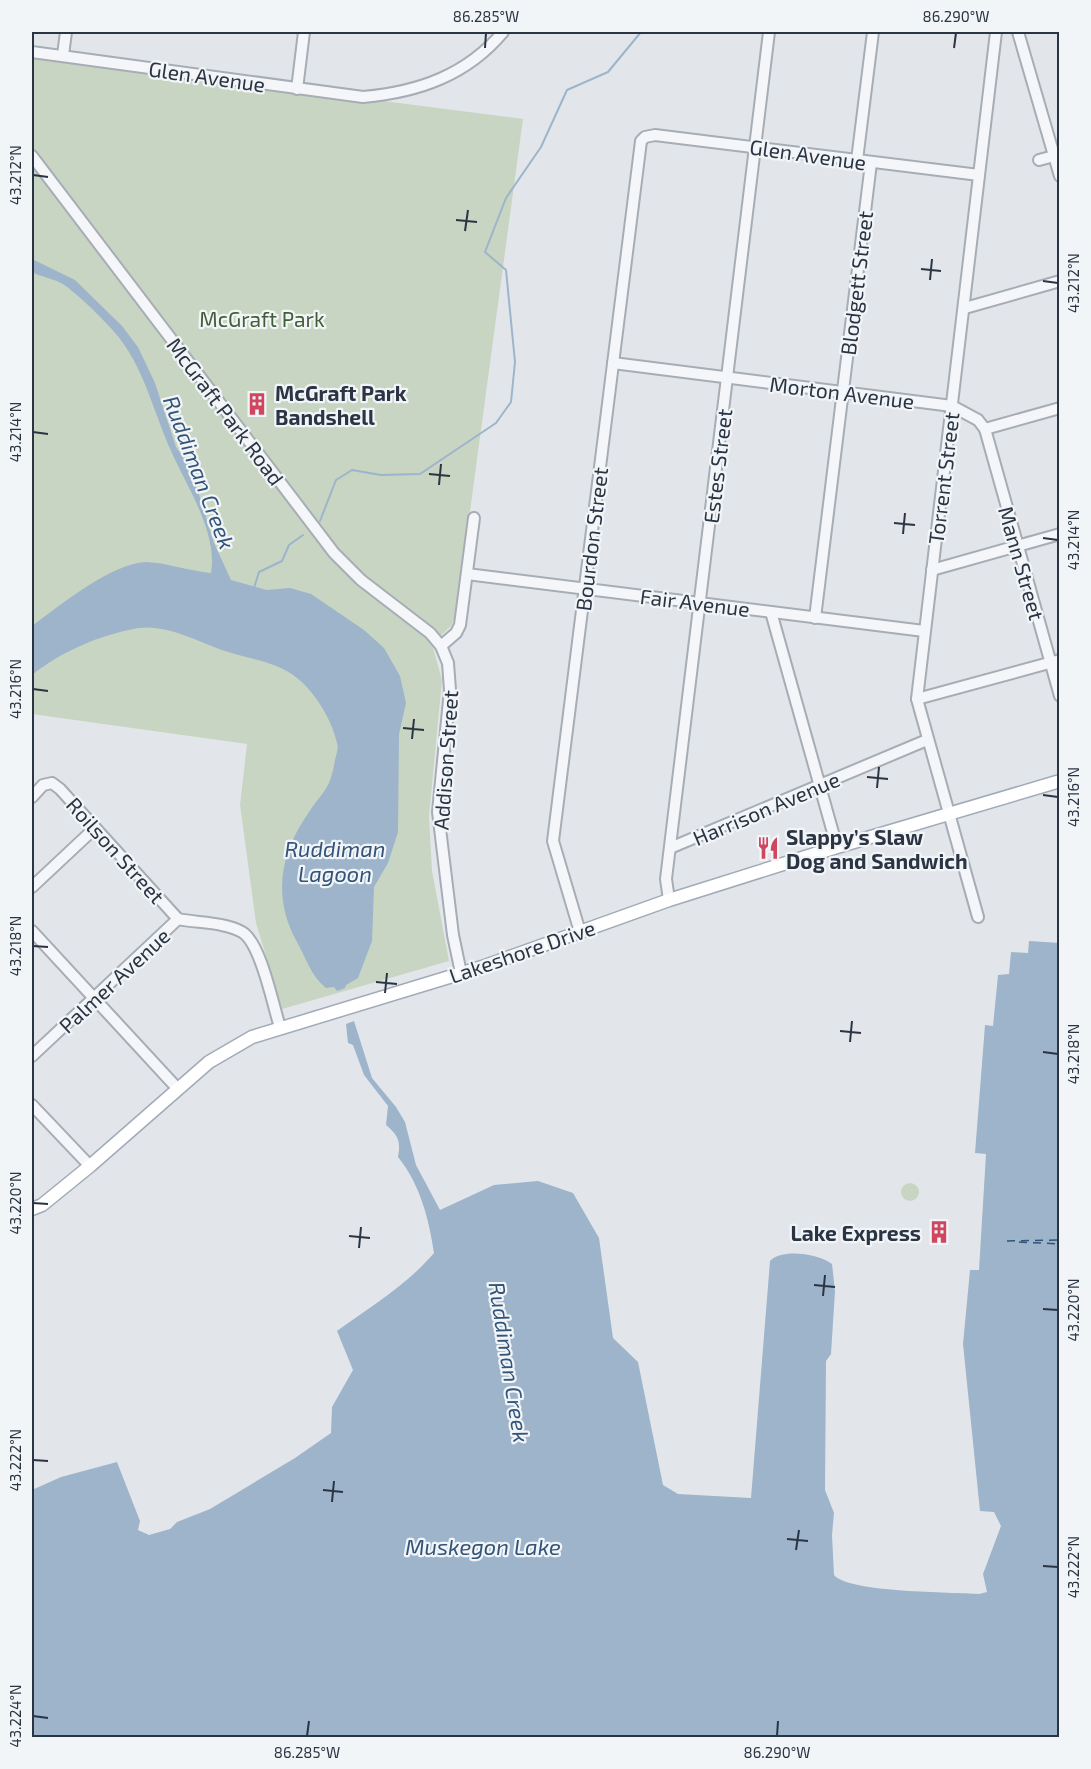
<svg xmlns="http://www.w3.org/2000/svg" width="1091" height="1769" font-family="'Exo 2',sans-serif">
  <rect width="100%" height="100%" fill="#e2e6eb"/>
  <g fill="#c8d5c3">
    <polygon points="32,56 523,119 456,615 451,626 432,644 442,680 429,816 432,871 449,961 282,1009 256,923 240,805 247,744 32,714"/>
    <circle cx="910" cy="1192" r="9"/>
  </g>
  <g fill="#9db4cb">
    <path d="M 32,259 L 75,280 L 122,326 L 138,347 L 155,383 L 176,447 L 191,469 L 214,543 L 231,580 L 267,590 L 290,588 L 311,594 L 364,630 L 384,648 L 400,676 L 406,703 L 399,734 L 398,832 L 388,863 L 374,887 L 372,941 L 358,978 L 346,985 L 345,988 L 337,991 L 334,987 L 326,988 C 311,976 306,958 297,942 C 272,897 280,853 309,812 C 325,789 330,789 335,760 C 336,755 339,748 337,743 C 332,720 315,692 297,678 C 278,662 249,659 225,651 C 199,642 167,624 138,628 C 100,635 62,651 32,675 L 32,626 C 59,606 113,562 147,562 C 167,563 190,571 211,573 C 218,533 187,487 172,453 C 151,407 143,359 106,323 C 97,313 72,289 61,283 C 52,278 41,277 32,272 Z"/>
    <path d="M 1029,941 L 1060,943 L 1059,1737 L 32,1737 L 32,1490 L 61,1477 L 117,1462 L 140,1521 L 138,1530 L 149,1535 L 170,1529 L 177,1522 L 210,1509 L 295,1458 L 331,1433 L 332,1407 L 353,1370 L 337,1331 C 371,1306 406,1286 434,1253 C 429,1219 420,1184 398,1157 C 401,1141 398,1135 386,1125 L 388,1106 L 364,1075 L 353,1045 L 348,1043 L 346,1024 L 354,1021 L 372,1078 L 396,1107 L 405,1122 L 416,1165 L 440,1210 L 494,1185 L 538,1181 L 573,1193 L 599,1238 L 613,1338 L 638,1362 L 663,1485 L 678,1494 L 751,1498 L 770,1261 C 782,1248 819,1254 832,1264 L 835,1291 L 831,1354 L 826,1361 L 825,1490 L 834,1513 L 832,1535 L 834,1575 C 849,1593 953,1592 979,1594 L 987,1592 L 983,1574 L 1001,1526 L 994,1512 L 980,1511 L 963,1344 L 970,1270 L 979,1270 L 986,1154 L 975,1153 L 985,1025 L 993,1026 L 998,975 L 1009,974 L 1011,952 L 1028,953 Z"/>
  </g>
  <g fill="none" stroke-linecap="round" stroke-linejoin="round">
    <g stroke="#9db4cb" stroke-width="2">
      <polyline points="320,521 336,480 352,470 381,475 420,474 496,423 511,402 515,362 506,270 485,252 506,198 541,147 567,90 608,72 641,32"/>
      <polyline points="254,588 259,572 282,561 289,545 303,535"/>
    </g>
    <g stroke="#335478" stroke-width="1.5" stroke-dasharray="8 6" stroke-linecap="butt">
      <polyline points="1007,1241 1060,1240"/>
      <polyline points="1019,1242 1060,1244"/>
    </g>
    <g stroke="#a7adb5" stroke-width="14">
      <g id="minor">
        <polyline points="1018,32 1060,176"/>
        <path d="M 32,52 L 363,97 C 419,92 467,75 503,32"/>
        <polyline points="63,55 66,32"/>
        <polyline points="297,89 304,32"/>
        <polyline points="32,156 334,553 361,580 430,633 441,646 448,663 450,690 438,812 453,935 461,973"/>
        <polyline points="857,160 873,32"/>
        <polyline points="1039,160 1054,156"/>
        <polyline points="965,308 1060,281"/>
        <polyline points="613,363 952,406 978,420 985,429 1060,408"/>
        <polyline points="985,429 1060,696"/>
        <polyline points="932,570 1060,534"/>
        <polyline points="467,574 924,631"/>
        <polyline points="771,612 837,847"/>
        <polyline points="815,618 871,163"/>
        <polyline points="441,646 456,633 460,625 474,518"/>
        <polyline points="917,699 1060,660"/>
        <polyline points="32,797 43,785 52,783 60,789 178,919"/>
        <polyline points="670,848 927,740"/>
        <polyline points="32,887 95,828"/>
        <polyline points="669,900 666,879 769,32"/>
        <polyline points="978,917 917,699 996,32"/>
        <polyline points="32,931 177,1088"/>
        <polyline points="580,932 553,841 641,141 645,137 655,135 979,175"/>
        <path d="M 32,1056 L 178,919 C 197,923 225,922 242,932 C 261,943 273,1006 280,1027"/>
        <polyline points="32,1105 90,1166"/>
      </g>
    </g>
    <g stroke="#a1aab7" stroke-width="15">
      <polyline id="major" points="32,1209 42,1205 90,1166 209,1062 252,1037 482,967 669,900 837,847 1060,781"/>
    </g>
    <use href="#minor" stroke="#f5f6f9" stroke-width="10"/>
    <use href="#major" stroke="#fff" stroke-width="12"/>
  </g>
  <path fill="none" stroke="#2a3443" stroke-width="2" d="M 485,48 L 486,33M 954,48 L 956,33M 33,175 L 48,177M 456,220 L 477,222M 465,231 L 468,210M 921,269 L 941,271M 930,280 L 932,259M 1043,281 L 1058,283M 33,432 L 48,434M 429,474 L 450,476M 439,485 L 441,464M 894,523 L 915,525M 903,534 L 905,513M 1043,538 L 1058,540M 33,689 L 48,691M 403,728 L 424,730M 412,739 L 414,719M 867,777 L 888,779M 877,788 L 879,767M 1043,795 L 1058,797M 33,946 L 48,947M 376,982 L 397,984M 385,993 L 387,973M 840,1031 L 861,1033M 850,1042 L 852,1021M 1043,1052 L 1058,1054M 33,1203 L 48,1204M 349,1236 L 370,1238M 359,1248 L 361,1227M 814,1285 L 835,1287M 823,1296 L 825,1275M 1043,1309 L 1058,1310M 33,1460 L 48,1461M 323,1490 L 343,1492M 332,1502 L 334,1481M 787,1539 L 808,1541M 796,1550 L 799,1530M 1043,1566 L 1058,1567M 33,1716 L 48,1718M 307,1736 L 309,1721M 777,1736 L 778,1721"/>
  <defs>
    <g id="building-bare" transform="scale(1.8)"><path d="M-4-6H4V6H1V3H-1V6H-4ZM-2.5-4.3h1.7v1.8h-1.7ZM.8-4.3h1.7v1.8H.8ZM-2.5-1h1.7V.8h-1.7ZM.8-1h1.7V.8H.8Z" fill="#d0465f" stroke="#f2f5f8" stroke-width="2.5" paint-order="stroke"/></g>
    <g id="restaurant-bare" transform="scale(1.8)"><path d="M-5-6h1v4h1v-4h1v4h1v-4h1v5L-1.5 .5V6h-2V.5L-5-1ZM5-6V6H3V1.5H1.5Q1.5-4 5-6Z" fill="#d0465f" stroke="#f2f5f8" stroke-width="2.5" paint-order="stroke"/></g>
  </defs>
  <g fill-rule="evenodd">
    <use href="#building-bare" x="257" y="404"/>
    <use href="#restaurant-bare" x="768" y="848"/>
    <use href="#building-bare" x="939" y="1232"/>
  </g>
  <g text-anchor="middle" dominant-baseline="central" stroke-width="4.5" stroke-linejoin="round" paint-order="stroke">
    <g font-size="21" fill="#2a3443" stroke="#f2f5f8">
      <text transform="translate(207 76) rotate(8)">Glen Avenue</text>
      <text transform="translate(808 154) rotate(8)">Glen Avenue</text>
      <text transform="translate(856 283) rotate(-83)">Blodgett Street</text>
      <text transform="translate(842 392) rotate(7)">Morton Avenue</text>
      <text transform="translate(226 411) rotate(53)">McGraft Park Road</text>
      <text transform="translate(717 466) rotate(-83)">Estes Street</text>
      <text transform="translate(943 478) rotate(-83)">Torrent Street</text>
      <text transform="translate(591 539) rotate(-83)">Bourdon Street</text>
      <text transform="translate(1022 563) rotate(74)">Mann Street</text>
      <text transform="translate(695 602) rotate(7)">Fair Avenue</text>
      <text transform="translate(445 760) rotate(-86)">Addison Street</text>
      <text transform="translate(766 808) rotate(-23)">Harrison Avenue</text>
      <text transform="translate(116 850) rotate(48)">Roilson Street</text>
      <text transform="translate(522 951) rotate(-19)">Lakeshore Drive</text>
      <text transform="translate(114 980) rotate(-43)">Palmer Avenue</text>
    </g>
    <g font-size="21" fill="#405f37" stroke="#f2f5f8">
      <text x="262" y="318">McGraft Park</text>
    </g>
    <g font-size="21" font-weight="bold" fill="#2a3443" stroke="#f2f5f8" text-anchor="start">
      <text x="275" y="392">McGraft Park<tspan x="275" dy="24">Bandshell</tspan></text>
      <text x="786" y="836">Slappy’s Slaw<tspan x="786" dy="24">Dog and Sandwich</tspan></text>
      <text x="921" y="1232" text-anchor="end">Lake Express</text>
    </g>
    <g font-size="22" font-style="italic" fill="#335478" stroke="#f2f5f8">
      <text transform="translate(200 472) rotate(69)">Ruddiman Creek</text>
      <text x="335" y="848">Ruddiman<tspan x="335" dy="25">Lagoon</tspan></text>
      <text transform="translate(510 1362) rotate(81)">Ruddiman Creek</text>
      <text x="483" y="1546">Muskegon Lake</text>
    </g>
  </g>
  <rect width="1091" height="1769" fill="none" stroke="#f2f5f8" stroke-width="66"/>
  <rect x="33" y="33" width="1025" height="1703" fill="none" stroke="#2a3443" stroke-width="2"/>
  <g font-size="15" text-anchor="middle" fill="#2a3443">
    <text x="486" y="22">86.285°W</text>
    <text x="956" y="22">86.290°W</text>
    <text transform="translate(16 175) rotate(-90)" y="5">43.212°N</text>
    <text transform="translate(1074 283) rotate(-90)" y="5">43.212°N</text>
    <text transform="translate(16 432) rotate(-90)" y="5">43.214°N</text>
    <text transform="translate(1074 540) rotate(-90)" y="5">43.214°N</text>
    <text transform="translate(16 689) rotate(-90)" y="5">43.216°N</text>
    <text transform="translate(1074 797) rotate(-90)" y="5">43.216°N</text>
    <text transform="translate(16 946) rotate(-90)" y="5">43.218°N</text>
    <text transform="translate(1074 1054) rotate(-90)" y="5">43.218°N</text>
    <text transform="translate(16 1203) rotate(-90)" y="5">43.220°N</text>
    <text transform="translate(1074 1310) rotate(-90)" y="5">43.220°N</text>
    <text transform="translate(16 1460) rotate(-90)" y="5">43.222°N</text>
    <text transform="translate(1074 1567) rotate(-90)" y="5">43.222°N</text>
    <text transform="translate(16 1716) rotate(-90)" y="5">43.224°N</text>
    <text x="307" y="1758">86.285°W</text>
    <text x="777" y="1758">86.290°W</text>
  </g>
</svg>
